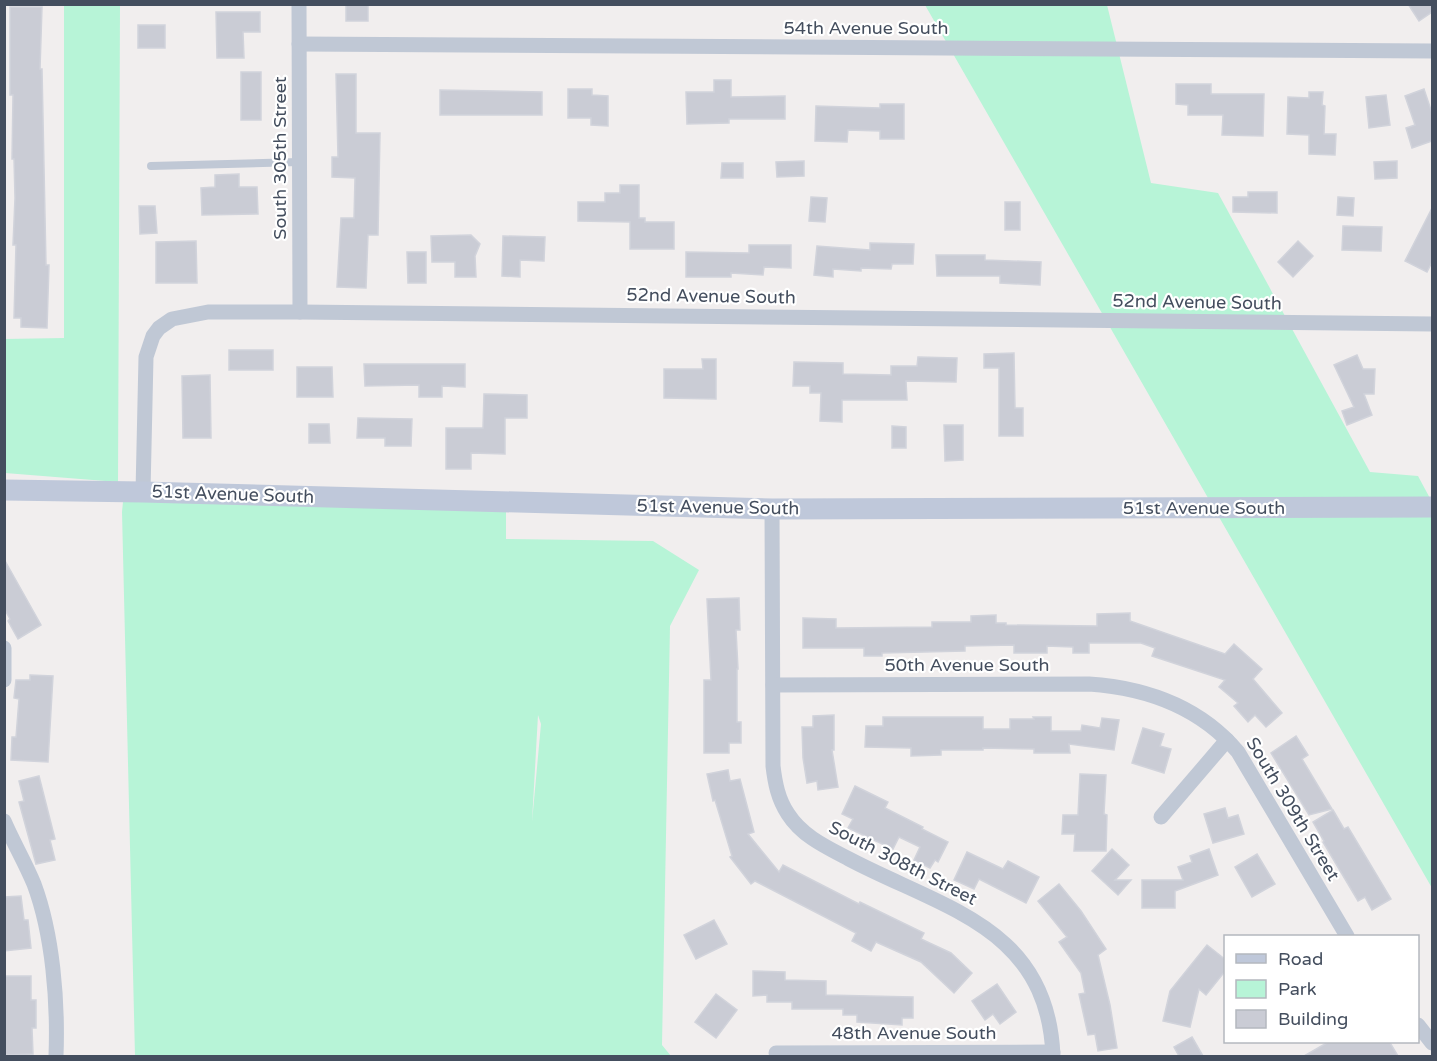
<svg xmlns="http://www.w3.org/2000/svg" width="1437" height="1061" font-family="'Varela Round',sans-serif">
  <rect width="100%" height="100%" fill="#f1eeee"/>
  <g fill="#b7f4d7" fill-rule="evenodd">
    <polygon points="64,5 120,5 118,482 5,473 4,339 64,338"/>
    <polygon points="925,5 1107,5 1151,183 1218,193 1370,472 1418,476 1432,502 1432,888"/>
    <path d="M 124,492 L 506,502 L 506,539 L 653,541 L 699,570 L 670,626 L 662,1045 L 671,1056 L 135,1056 L 122,512 ZM 538,715 L 541,724 L 532,822 Z"/>
  </g>
  <g fill="#caccd5" stroke="#d1d3db" stroke-width="1.5">
    <rect x="346" y="4" width="22" height="17"/>
    <polygon points="1408,4 1432,4 1432,12 1419,21"/>
    <polygon points="10,7 42,7 40,69 42,69 46,265 49,265 47,328 21,327 21,318 14,318 16,245 13,245 15,198 14,159 12,159 13,95 10,95"/>
    <polygon points="216,12 260,12 260,32 243,32 244,58 217,58"/>
    <rect x="138" y="25" width="27" height="23"/>
    <rect x="241" y="72" width="20" height="48"/>
    <polygon points="336,74 356,74 356,133 380,133 378,235 368,235 366,288 337,287 341,218 354,218 355,178 332,177 332,157 338,157"/>
    <polygon points="714,80 731,80 731,97 785,96 785,119 729,119 729,123 687,124 686,92 714,92"/>
    <polygon points="1176,84 1211,84 1211,94 1264,94 1263,136 1222,135 1223,115 1188,115 1188,105 1176,104"/>
    <polygon points="568,89 592,89 592,95 608,96 608,126 591,125 591,118 568,118"/>
    <polygon points="1424,89 1432,113 1432,141 1412,148 1406,128 1415,125 1405,96"/>
    <polygon points="440,90 542,92 542,115 440,115"/>
    <polygon points="1309,92 1323,92 1322,105 1325,106 1324,134 1336,134 1335,155 1309,154 1309,135 1287,134 1288,97 1309,98"/>
    <polygon points="1386,95 1390,125 1369,128 1366,97"/>
    <polygon points="880,104 904,104 904,139 880,139 880,131 848,130 847,142 815,141 816,106 880,108"/>
    <polygon points="804,161 804,176 777,177 776,162"/>
    <polygon points="1397,161 1397,178 1375,179 1374,162"/>
    <polygon points="722,163 743,163 743,178 721,178"/>
    <polygon points="239,174 239,187 257,187 258,214 202,215 201,188 215,187 215,175"/>
    <polygon points="620,185 639,185 639,218 645,218 645,222 674,222 674,249 630,249 630,222 578,221 578,202 605,202 605,193 620,193"/>
    <polygon points="1248,192 1277,192 1277,213 1233,212 1233,197 1248,197"/>
    <polygon points="811,197 827,198 825,222 809,221"/>
    <polygon points="1338,197 1354,198 1353,216 1337,215"/>
    <rect x="1005" y="202" width="15" height="28"/>
    <polygon points="139,206 155,206 157,233 140,234"/>
    <polygon points="1432,208 1432,262 1427,272 1405,261"/>
    <polygon points="1343,226 1382,227 1381,251 1342,250"/>
    <polygon points="471,235 480,244 475,256 476,277 455,277 455,262 432,262 431,236"/>
    <polygon points="503,236 545,237 544,261 520,260 520,277 502,276"/>
    <polygon points="196,241 197,283 156,283 156,242"/>
    <polygon points="1298,241 1313,256 1293,277 1278,262"/>
    <polygon points="870,243 914,244 913,264 892,264 891,269 861,268 861,271 833,269 833,277 814,275 817,246 870,250"/>
    <polygon points="749,245 791,245 791,268 764,267 763,275 731,273 731,277 686,277 686,252 749,253"/>
    <polygon points="407,252 426,252 426,283 408,283"/>
    <polygon points="936,255 985,255 985,260 1041,262 1040,285 1000,283 1000,276 937,276"/>
    <rect x="229" y="350" width="44" height="20"/>
    <polygon points="1014,353 1015,408 1023,408 1023,436 999,436 999,368 984,368 984,354"/>
    <polygon points="1357,355 1363,369 1375,369 1374,394 1364,394 1372,415 1347,425 1342,411 1354,407 1334,365"/>
    <polygon points="918,357 957,358 956,382 906,381 907,400 842,400 842,422 820,421 821,393 810,393 810,386 793,386 794,362 843,363 843,374 891,375 891,366 917,366"/>
    <polygon points="702,359 716,359 716,399 664,398 664,369 703,369"/>
    <polygon points="364,364 465,364 465,387 442,386 442,397 419,397 419,385 365,386"/>
    <polygon points="297,367 332,367 333,397 297,397"/>
    <polygon points="210,375 211,438 183,438 182,376"/>
    <polygon points="484,394 527,395 527,418 505,418 505,454 471,453 471,469 446,469 446,428 483,428"/>
    <polygon points="358,418 412,419 411,446 385,446 385,438 357,438"/>
    <polygon points="309,424 329,424 330,443 309,443"/>
    <polygon points="944,425 963,425 963,460 945,461"/>
    <polygon points="892,426 906,427 906,448 892,448"/>
    <polygon points="4,559 41,625 18,639 8,621 10,619 4,608"/>
    <polygon points="739,598 740,630 736,630 738,669 737,669 737,722 741,722 741,743 729,743 729,753 704,753 704,680 711,680 707,599"/>
    <polygon points="1130,613 1130,621 1225,654 1234,644 1262,669 1253,679 1282,713 1266,727 1255,715 1248,722 1234,706 1238,703 1219,687 1225,680 1152,656 1155,648 1141,643 1089,643 1089,653 1073,653 1073,647 1047,646 1047,653 1014,653 1014,645 965,646 965,651 882,653 882,656 864,656 864,648 803,648 803,618 836,619 836,628 932,627 932,622 971,622 971,616 996,615 996,623 1006,623 1006,625 1097,626 1097,614"/>
    <polygon points="30,675 53,676 48,762 11,760 12,737 16,737 19,699 14,698 16,680 30,680"/>
    <polygon points="834,715 834,750 832,750 838,787 818,790 817,781 807,783 803,758 802,727 813,727 813,716"/>
    <polygon points="883,717 983,717 983,729 1010,729 1010,719 1034,719 1033,717 1051,717 1051,731 1081,731 1082,725 1100,728 1102,718 1119,720 1114,750 1069,744 1070,753 1034,753 1034,749 983,748 983,750 941,750 941,755 911,756 911,748 865,747 866,726 883,726"/>
    <polygon points="1143,728 1164,734 1160,746 1171,749 1164,773 1132,763"/>
    <polygon points="1296,736 1308,755 1302,759 1332,809 1309,815 1271,753"/>
    <polygon points="728,770 730,781 740,779 754,832 748,834 779,872 783,865 859,904 860,902 924,933 921,939 951,953 972,973 954,993 921,962 876,942 871,951 852,941 856,933 755,881 751,884 730,857 732,856 715,800 713,801 707,774"/>
    <polygon points="1080,774 1106,775 1104,814 1107,815 1106,851 1074,851 1075,834 1062,834 1063,815 1078,815"/>
    <polygon points="39,776 55,839 50,840 55,860 36,864 19,802 24,801 19,781"/>
    <polygon points="855,786 888,802 885,808 923,827 922,829 948,842 938,862 935,860 930,868 914,860 920,847 899,837 893,849 848,828 853,819 842,814"/>
    <polygon points="1225,808 1228,818 1238,815 1244,834 1213,843 1204,814"/>
    <polygon points="1333,810 1344,829 1348,827 1391,899 1372,910 1365,897 1358,901 1323,842 1324,841 1313,822"/>
    <polygon points="1112,849 1129,865 1115,880 1131,880 1118,895 1092,871"/>
    <polygon points="1209,849 1218,875 1175,891 1175,908 1142,908 1142,880 1183,880 1178,867 1192,862 1190,856"/>
    <polygon points="967,852 1003,869 1008,861 1039,877 1026,903 979,879 974,889 954,880"/>
    <polygon points="1257,854 1275,884 1252,897 1235,867"/>
    <polygon points="1059,884 1081,911 1106,949 1098,955 1110,1005 1117,1048 1098,1051 1095,1034 1088,1035 1079,994 1085,993 1081,973 1059,942 1067,937 1038,901"/>
    <polygon points="21,896 24,920 28,920 31,948 4,951 4,897"/>
    <polygon points="714,920 727,944 696,959 684,935"/>
    <polygon points="1207,945 1226,960 1226,970 1206,995 1199,989 1190,1027 1163,1021 1170,991"/>
    <polygon points="753,971 785,972 785,980 826,981 826,995 913,997 913,1018 902,1018 902,1025 857,1022 857,1015 843,1015 843,1009 792,1009 792,1002 767,1002 767,995 753,996"/>
    <polygon points="4,976 31,976 31,1000 36,1000 36,1028 32,1028 33,1054 4,1055"/>
    <polygon points="997,984 1016,1012 1000,1024 993,1014 985,1020 972,1001"/>
    <polygon points="716,994 737,1010 716,1038 695,1022"/>
    <polygon points="1192,1037 1203,1056 1179,1056 1174,1047"/>
    <polygon points="1330,1041 1389,1041 1398,1056 1304,1056"/>
  </g>
  <g fill="none" stroke-linecap="round" stroke-linejoin="round">
    <polyline stroke="#c0c8d5" stroke-width="8" points="151,166 299,162"/>
    <g stroke="#c0c8d5" stroke-width="15">
      <polyline points="299,4 300,312"/>
      <polyline points="299,44 1432,51"/>
      <polyline points="143,492 146,357 153,336 159,328 172,319 208,312 300,312 1432,324"/>
      <path d="M 772,509 L 773,766 C 775,783 778,799 788,814 C 802,836 826,847 849,859 C 944,909 1048,927 1053,1056"/>
      <polyline points="4,648 4,680"/>
      <path d="M 773,685 L 1089,684 C 1147,688 1200,707 1238,752 L 1347,936"/>
      <polyline points="1161,817 1227,740"/>
      <path d="M 4,821 C 13,842 25,862 34,884 C 53,935 58,1002 56,1056"/>
      <polyline points="1418,1025 1432,1043"/>
      <polyline points="776,1053 1053,1052"/>
    </g>
    <polyline stroke="#bfc8da" stroke-width="21" points="4,490 143,492 772,509 1432,507"/>
  </g>
  <g text-anchor="middle" dominant-baseline="central" stroke-width="4.5" stroke-linejoin="round" paint-order="stroke">
    <g font-size="18" fill="#444e5e" stroke="#fff">
      <text x="866" y="28">54th Avenue South</text>
      <text transform="translate(280 158) rotate(-90)">South 305th Street</text>
      <text transform="translate(711 296) rotate(1)">52nd Avenue South</text>
      <text transform="translate(1197 302) rotate(1)">52nd Avenue South</text>
      <text transform="translate(233 494) rotate(2)">51st Avenue South</text>
      <text transform="translate(718 507) rotate(1)">51st Avenue South</text>
      <text x="1204" y="508">51st Avenue South</text>
      <text x="967" y="665">50th Avenue South</text>
      <text transform="translate(1293 809) rotate(59)">South 309th Street</text>
      <text transform="translate(903 863) rotate(27)">South 308th Street</text>
      <text x="914" y="1033">48th Avenue South</text>
    </g>
  </g>
  <rect width="1437" height="1061" fill="none" stroke="#444e5e" stroke-width="12"/>
  <rect x="1224" y="935" width="195" height="108" fill="#ffffff" stroke="#b4b8bf" stroke-width="1.5"/>
  <rect x="1236" y="954" width="30" height="9" fill="#bfc8da" stroke="#b4b8bf" stroke-width="1.5"/>
  <text x="1278" y="965" font-size="18" fill="#444e5e">Road</text>
  <rect x="1236" y="980" width="30" height="18" fill="#b7f4d7" stroke="#b4b8bf" stroke-width="1.5"/>
  <text x="1278" y="995" font-size="18" fill="#444e5e">Park</text>
  <rect x="1236" y="1010" width="30" height="18" fill="#caccd5" stroke="#b4b8bf" stroke-width="1.5"/>
  <text x="1278" y="1025" font-size="18" fill="#444e5e">Building</text>
</svg>
